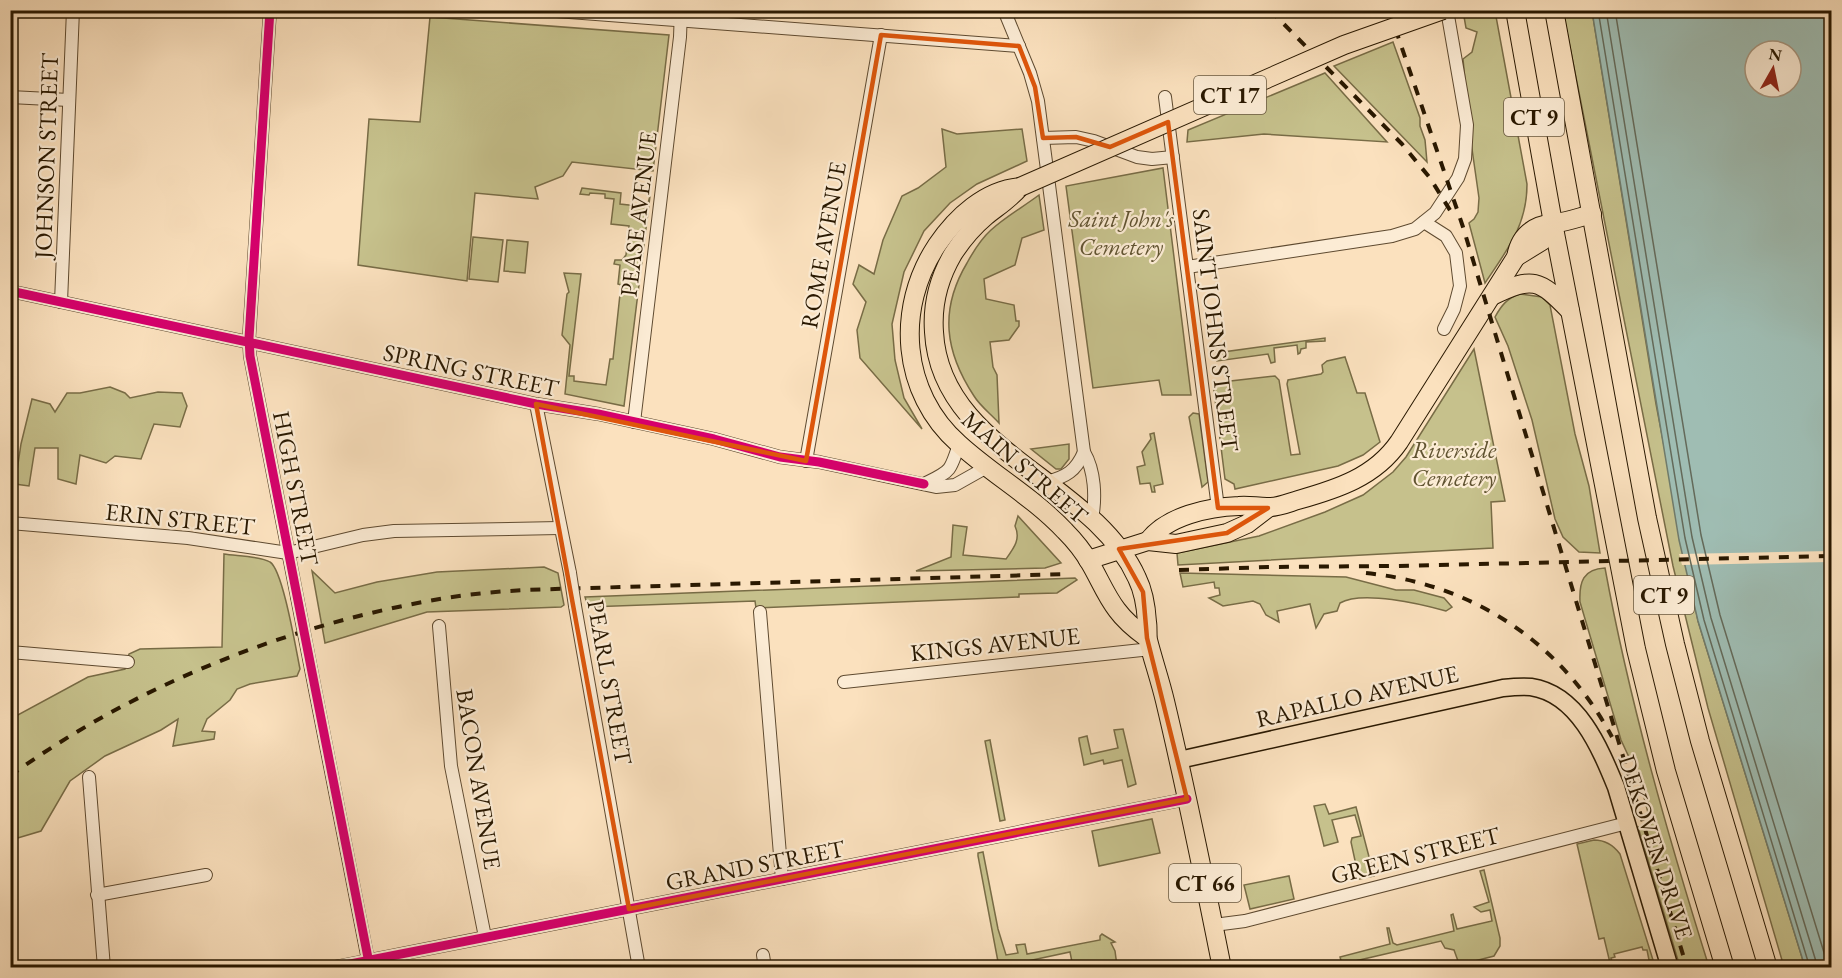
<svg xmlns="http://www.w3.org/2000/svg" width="1842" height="978" font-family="'EB Garamond',serif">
  <rect width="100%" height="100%" fill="#fbe1be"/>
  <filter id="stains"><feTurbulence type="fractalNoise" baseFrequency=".00333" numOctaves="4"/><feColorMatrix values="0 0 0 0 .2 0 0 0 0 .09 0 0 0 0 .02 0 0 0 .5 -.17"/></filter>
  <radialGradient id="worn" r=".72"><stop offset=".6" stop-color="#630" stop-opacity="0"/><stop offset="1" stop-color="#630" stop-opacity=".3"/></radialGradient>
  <g fill="#c6c18c" stroke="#786c46" stroke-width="1.5">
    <path d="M 1463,11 L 1495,11 L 1527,184 C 1527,226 1507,250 1485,283 L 1469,223 L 1474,219 L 1478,212 L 1479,198 L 1470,135 L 1463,59 L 1472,52 L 1477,32 L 1466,28 Z"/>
    <polygon points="1592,11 1656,404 1698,621 1805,967 1784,967 1708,708 1673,566 1563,12"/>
    <polygon points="430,17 669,35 653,171 572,162 563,176 535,187 538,199 475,193 467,281 358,265 369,119 420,122"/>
    <polygon points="1393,42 1420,118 1420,126 1425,140 1427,162 1334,66"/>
    <polygon points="1325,73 1387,142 1264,134 1187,142 1188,130"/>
    <polygon points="942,129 957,134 1022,129 1027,161 977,184 950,203 924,231 904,272 892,324 895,360 904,398 922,429 860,358 857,330 866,302 853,284 859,265 874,274 883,240 902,196 918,188 946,167"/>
    <polygon points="1163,168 1191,395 1162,395 1159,380 1093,388 1066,186"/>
    <polygon points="582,188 621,193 620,204 647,207 650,196 624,406 565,394 570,345 562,335 567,294 569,292 564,273 581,274 569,376 574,376 574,381 606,385 610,359 613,359 621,285 618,284 620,265 614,264 615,260 622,260 626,255 629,226 611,224 614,199 605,198 605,194 590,193 589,195 580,194"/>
    <path d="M 1039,195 L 1044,230 L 1022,238 L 1015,265 L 984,279 L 986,299 L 1014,305 L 1016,321 L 1019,321 L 1019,326 L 1009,340 L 990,342 L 993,367 L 997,375 L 999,423 C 991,414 980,406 974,396 C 945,352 939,310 967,263 C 973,252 981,239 991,230 C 1005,217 1023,207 1039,195 Z"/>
    <polygon points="473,237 503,240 498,282 469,279"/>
    <polygon points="507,240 528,242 525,273 504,271"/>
    <path d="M 1520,294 L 1542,297 L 1550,305 L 1575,434 L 1589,486 L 1600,553 L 1579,552 L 1563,537 L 1555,519 L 1532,420 L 1508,346 L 1495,317 C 1501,306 1507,298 1520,294 Z"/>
    <polygon points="1325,338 1325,341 1306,342 1306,348 1301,349 1300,353 1298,354 1297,345 1274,348 1275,362 1271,363 1268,354 1217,361 1216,353"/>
    <polygon points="1474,349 1505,501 1491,502 1493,548 1178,565 1177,553 1259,536 1325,512 1363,495 1393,472 1406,457"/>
    <polygon points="1345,357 1357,393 1365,393 1380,442 1363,455 1338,466 1235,489 1234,484 1225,479 1213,383 1275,376 1279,380 1291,455 1300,454 1287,384 1288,380 1321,374 1323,372 1322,365 1327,361"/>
    <polygon points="110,387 125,393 130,398 158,392 182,393 187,406 180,427 154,424 141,459 115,456 106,463 80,455 76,484 58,479 58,448 35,448 29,486 15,484 21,444 32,399 50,404 55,412 67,393 80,393"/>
    <polygon points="1193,413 1199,414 1208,482 1202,487 1189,417"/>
    <polygon points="1154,433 1163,484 1154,486 1155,492 1152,492 1150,483 1140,484 1137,467 1145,465 1142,452 1151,439 1150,434"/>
    <polygon points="1069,444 1069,459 1061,469 1056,469 1031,449"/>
    <path d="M 1018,516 L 1061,563 L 1045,568 L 916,571 L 951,557 L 953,525 L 967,527 L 963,555 L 1006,559 C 1014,548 1021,539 1015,526 Z"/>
    <path d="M 224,554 C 236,556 261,556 270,562 C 283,570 296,650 300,669 L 297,676 L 250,684 L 237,689 L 230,700 L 207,719 L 202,731 L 215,732 L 214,739 L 173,746 L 178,719 L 161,730 L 105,756 L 70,781 L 41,831 L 11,840 L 10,724 L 14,717 L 88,677 L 125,669 L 129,654 L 140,649 L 222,647 Z"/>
    <polygon points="544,567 558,573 564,605 561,607 427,612 325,643 312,571 335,593 377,582 437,572"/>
    <path d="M 1605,568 C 1630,704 1668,836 1709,967 L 1680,967 L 1638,827 L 1651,824 L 1635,763 L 1628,755 L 1621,740 L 1580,602 C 1579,582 1583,569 1605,568 Z"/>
    <path d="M 1180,573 L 1346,577 L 1396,590 L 1414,590 L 1444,598 L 1452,607 L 1446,611 C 1421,604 1362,590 1340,603 L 1337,611 L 1324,614 L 1316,628 L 1310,604 L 1277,611 L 1279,622 L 1266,615 L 1260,604 L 1253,601 L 1223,606 L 1209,598 L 1220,595 L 1219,588 L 1215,588 L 1214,582 L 1183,587 Z"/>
    <polygon points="1075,578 1077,580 1057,593 1019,594 1019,597 756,608 755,601 588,607 585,597"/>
    <polygon points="1123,729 1136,784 1128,787 1122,760 1104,764 1103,760 1084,765 1079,740 1079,738 1087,736 1091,754 1118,748 1114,730"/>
    <polygon points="990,740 1005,820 1000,821 985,741"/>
    <polygon points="1325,804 1329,814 1356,807 1374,876 1359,879 1351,842 1352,838 1361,836 1355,815 1332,820 1338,842 1324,846 1314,806"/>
    <polygon points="1152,819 1160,853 1099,866 1092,831"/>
    <path d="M 1594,840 C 1605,840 1614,846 1620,854 L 1653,960 L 1649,960 L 1647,950 L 1643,950 L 1642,947 L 1614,954 L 1615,957 L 1611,958 L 1613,967 L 1611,967 L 1604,938 L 1599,939 L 1577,844 Z"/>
    <polygon points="983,852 998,929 1006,955 1018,953 1016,945 1025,944 1027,954 1100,940 1100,936 1102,934 1115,942 1111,943 1115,951 1117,966 1073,967 1070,952 999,967 978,856 978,853"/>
    <polygon points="1484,870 1500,938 1500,946 1494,956 1463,964 1458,961 1454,950 1445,948 1441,941 1342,964 1340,957 1390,944 1387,928 1389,928 1393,943 1397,945 1454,931 1451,915 1453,914 1457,929 1492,921 1490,910 1481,912 1474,907 1489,902 1480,871"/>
    <polygon points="1289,876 1294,899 1250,909 1244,885"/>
  </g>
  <path fill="#9fbdb3" stroke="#707b6b" stroke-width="1.5" fill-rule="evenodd" d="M 1592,11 L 1831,11 L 1831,967 L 1805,967 L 1698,621 L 1679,540 ZM 1755,51 L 1791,51 L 1791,87 L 1755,87 Z"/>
  <polygon fill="#fbe1be" points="1831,551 1831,562 1682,565 1679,554"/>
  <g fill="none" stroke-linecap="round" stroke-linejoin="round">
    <g stroke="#646a5a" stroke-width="1.5">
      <polyline points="1598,10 1685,538 1704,620 1810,968"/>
      <polyline points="1606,10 1692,537 1711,618 1818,968"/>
      <polyline points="1615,10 1701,535 1720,615 1826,959 1827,968"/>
    </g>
    <g stroke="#5e4a30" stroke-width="14">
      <g id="minor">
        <polyline points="270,10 249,338 250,356 297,597"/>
        <polyline points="543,10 1019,46"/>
        <path d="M 1004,10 L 1030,73 L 1038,101 L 1084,452 C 1095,471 1096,497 1092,519"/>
        <polyline points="10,97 69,100"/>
        <polyline points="1165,97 1218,508"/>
        <polyline points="1043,138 1076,137 1094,141 1137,157 1152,159 1173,157"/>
        <polyline points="1424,222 1446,236 1456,253 1460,286 1454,309 1444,329"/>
        <polyline points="1187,267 1392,236 1415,229 1435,213 1458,178 1465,159 1467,125 1447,10"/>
        <polyline points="10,291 536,404 598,414 714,439 780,457 819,462 936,487 955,485 987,467"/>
        <polyline points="61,302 73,10"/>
        <polyline points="536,404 570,573"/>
        <polyline points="634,422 680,37 681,10"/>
        <polyline points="806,461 881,35"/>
        <path d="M 1046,482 C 1066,477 1076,471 1084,452"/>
        <path d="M 924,484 C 950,471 950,473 959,444"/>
        <polyline points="10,523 188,538 288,553 363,535 394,531 559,528"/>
        <polyline points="575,606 639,968"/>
        <polyline points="760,612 782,879"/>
        <polyline points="439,626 451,766 485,937"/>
        <polyline points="10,652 128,662"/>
        <polyline points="311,669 369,965"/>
        <polyline points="844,682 1151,649"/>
        <polyline points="89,777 104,968"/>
        <polyline points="97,895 206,875"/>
        <polyline points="1214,925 1245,921 1627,823"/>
        <polyline points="763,955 765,968"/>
        <polyline points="330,968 1187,799"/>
      </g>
    </g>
    <g stroke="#291800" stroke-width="19">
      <path id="major" d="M 1179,760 L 1503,688 C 1512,687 1522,686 1531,687 C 1578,694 1600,748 1616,787 L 1670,968"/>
    </g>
    <g stroke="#291800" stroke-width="20">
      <g id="highway">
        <polyline points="1515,10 1553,223 1636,649 1666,771 1725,968"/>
        <polyline points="1554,10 1647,518 1675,644 1700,741 1768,968"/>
        <path d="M 1020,187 C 1010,199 997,207 986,216 C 973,227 962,240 953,254 C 939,278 932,305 934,332 C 940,451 1093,480 1137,578 C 1144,592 1146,606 1147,622 C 1148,627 1147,634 1148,640 C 1153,660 1160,680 1165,701 C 1186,789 1204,878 1222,968"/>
        <path d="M 1020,187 C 985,190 956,217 937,245 C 895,308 901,393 959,444 C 993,475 1033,497 1065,531 C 1074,540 1083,551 1090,563 C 1099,578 1106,596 1117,610 C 1125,621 1136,630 1147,638"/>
        <polyline points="1516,257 1542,241 1553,223"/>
        <path d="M 1492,296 C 1533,276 1539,279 1570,311"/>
        <path d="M 1148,541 C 1167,516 1208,507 1239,506 C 1248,505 1257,507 1267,507 C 1277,508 1288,503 1298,500 C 1337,489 1375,477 1399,442 L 1516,257 C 1520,235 1534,225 1555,223 C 1567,222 1580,217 1592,214"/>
        <polyline points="1088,560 1148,541 1176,544 1227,533 1247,524 1268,508"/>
      </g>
    </g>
    <use href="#minor" stroke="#fcecd5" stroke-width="12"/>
    <use href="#major" stroke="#fbe1be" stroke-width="16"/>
    <use href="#highway" stroke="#fbe1be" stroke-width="18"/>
    <g stroke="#291800" stroke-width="4" stroke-dasharray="10 10" stroke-linecap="butt">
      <polyline points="1270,10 1402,144 1430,178 1453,215"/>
      <polyline points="1389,10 1463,227 1687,968"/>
      <polyline points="1179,570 1268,567 1394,566 1832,556"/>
      <path d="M 1366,573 C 1473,584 1561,642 1612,737"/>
      <path d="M 10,776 C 137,684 292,623 446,598 C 482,592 518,590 555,589 L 1067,574"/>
    </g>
    <g stroke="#5e4a30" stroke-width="14" stroke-linecap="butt">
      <g id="minor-bridge">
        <polyline points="570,573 575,606"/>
        <polyline points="297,597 311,669"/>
      </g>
    </g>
    <g stroke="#291800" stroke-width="20" stroke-linecap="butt">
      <polyline id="highway-bridge" points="1020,187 1344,45 1443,10"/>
    </g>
    <use href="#minor-bridge" stroke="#fcecd5" stroke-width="12"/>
    <use href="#highway-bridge" stroke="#fbe1be" stroke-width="18"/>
    <g stroke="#fcecd5" stroke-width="13">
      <g id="cycleway">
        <polyline points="270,10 249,338 250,356 370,968"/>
        <polyline points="10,291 536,404 598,414 714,439 780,457 819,462 924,484"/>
        <polyline points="330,968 1187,799"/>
      </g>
    </g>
    <use href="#cycleway" stroke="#d6006c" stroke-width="9"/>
  </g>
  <path fill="none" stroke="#de560b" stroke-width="4.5" stroke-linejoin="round" d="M 881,35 L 1019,46 L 1035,87 L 1043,138 L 1076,137 L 1110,147 L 1168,122 L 1218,508 L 1268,508 L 1227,533 L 1119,549 L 1143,592 L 1147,638 L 1187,799 L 629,909 L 536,404 L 806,461 Z"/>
  <g text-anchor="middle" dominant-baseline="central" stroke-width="4.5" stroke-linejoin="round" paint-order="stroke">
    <g fill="#fcecd5" stroke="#685840" stroke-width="1.5">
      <rect x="1194" y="76" width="72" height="38" rx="4.5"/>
      <rect x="1504" y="98" width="60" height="38" rx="4.5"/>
      <rect x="1634" y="576" width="60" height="38" rx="4.5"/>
      <rect x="1169" y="864" width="72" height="38" rx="4.5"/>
    </g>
    <g font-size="22" font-weight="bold" fill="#291800">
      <text x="1230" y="95">CT 17</text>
      <text x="1534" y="117">CT 9</text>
      <text x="1664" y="595">CT 9</text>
      <text x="1205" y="883">CT 66</text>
    </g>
    <g font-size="24" fill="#291800" stroke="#fcecd5">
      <text transform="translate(46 156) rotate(-88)">JOHNSON STREET</text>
      <text transform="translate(638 214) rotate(-83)">PEASE AVENUE</text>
      <text transform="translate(823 245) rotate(-80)">ROME AVENUE</text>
      <text transform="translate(1216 330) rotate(83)">SAINT JOHNS STREET</text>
      <text transform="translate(471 370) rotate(12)">SPRING STREET</text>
      <text transform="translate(1025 467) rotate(41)">MAIN STREET</text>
      <text transform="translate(296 488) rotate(79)">HIGH STREET</text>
      <text transform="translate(180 519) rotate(6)">ERIN STREET</text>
      <text transform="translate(995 644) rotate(-6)">KINGS AVENUE</text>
      <text transform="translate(610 682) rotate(80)">PEARL STREET</text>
      <text transform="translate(1357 696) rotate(-13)">RAPALLO AVENUE</text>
      <text transform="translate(479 779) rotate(81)">BACON AVENUE</text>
      <text transform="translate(1656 847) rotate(72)">DEKOVEN DRIVE</text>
      <text transform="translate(1415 855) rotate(-14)">GREEN STREET</text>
      <text transform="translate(755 865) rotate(-11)">GRAND STREET</text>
    </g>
    <g font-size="24" font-style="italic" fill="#605331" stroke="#fcecd5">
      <text x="1121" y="218">Saint John's<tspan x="1121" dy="28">Cemetery</tspan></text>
      <text x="1454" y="449">Riverside<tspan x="1454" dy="28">Cemetery</tspan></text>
    </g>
  </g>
  <rect width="1842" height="978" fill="none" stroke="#fbe1be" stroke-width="36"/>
  <rect x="12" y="12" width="1818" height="954" fill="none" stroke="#291800" stroke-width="3"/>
  <rect x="18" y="18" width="1806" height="942" fill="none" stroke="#291800" stroke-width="1.5"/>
  <g transform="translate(1773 69) rotate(9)"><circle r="28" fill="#fcecd5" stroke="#a89780" stroke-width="1.5"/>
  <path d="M0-4.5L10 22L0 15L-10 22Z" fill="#8f2418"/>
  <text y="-9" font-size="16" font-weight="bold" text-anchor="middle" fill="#291800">N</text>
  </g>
  <rect width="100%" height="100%" filter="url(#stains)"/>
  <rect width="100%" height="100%" fill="url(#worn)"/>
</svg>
